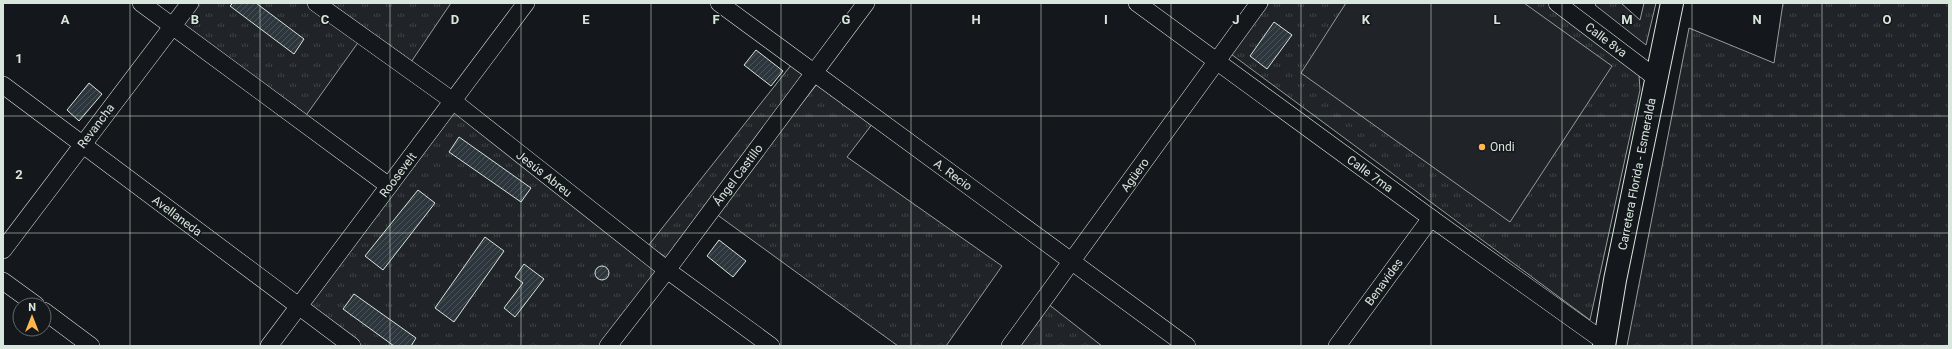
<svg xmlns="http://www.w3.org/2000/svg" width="1952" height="349" font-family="Roboto,sans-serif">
  <defs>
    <pattern id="grass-tufts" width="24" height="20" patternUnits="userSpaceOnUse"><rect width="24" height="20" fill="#202428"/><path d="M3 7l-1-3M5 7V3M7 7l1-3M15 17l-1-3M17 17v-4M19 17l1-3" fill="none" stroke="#404447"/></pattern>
    <pattern id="building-hatch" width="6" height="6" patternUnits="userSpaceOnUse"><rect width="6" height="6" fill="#2c363c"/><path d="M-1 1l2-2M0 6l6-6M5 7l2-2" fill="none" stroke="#4a5358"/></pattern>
  </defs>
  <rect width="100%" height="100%" fill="#14181c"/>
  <g fill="url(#grass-tufts)" stroke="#939e99">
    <polygon points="190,3 451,3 407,68 362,37 302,121 172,26"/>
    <polygon points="1269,3 1551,3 1639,75 1640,90 1590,320 1231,54"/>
    <polygon points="1597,3 1621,3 1640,20 1644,3 1656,3 1646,45 1595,5"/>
    <polygon points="1783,3 1949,3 1949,346 1627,346 1689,28 1774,63"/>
    <polygon points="792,64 803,73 780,109 792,116 817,84 873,123 847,157 1002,266 946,346 898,346 712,211 612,346 352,346 298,307 453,101 667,270 664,256 648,246"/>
    <polygon points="1043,300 1102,346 1010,346"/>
  </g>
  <polygon fill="#202428" stroke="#939e99" points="1346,3 1524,3 1612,66 1510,222 1301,73"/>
  <g fill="url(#building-hatch)" stroke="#d8e6dc">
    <polygon points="233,3 256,3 304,39 294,54 230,6"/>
    <polygon points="1274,22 1292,35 1267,69 1250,56"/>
    <polygon points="756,50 783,71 771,86 744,65"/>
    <polygon points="89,83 102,94 79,121 67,110"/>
    <polygon points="459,137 531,188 521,202 449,152"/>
    <polygon points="418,190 435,203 383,270 365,256"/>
    <polygon points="485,237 504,251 454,322 435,308"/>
    <polygon points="719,240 746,261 733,277 707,256"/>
    <polygon points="524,264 544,279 515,317 504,308 523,283 515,277"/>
    <circle cx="602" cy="273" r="7"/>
    <polygon points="354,294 416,338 411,346 394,346 343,309"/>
  </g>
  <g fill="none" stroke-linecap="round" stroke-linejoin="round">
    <g stroke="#d8e6dc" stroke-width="18">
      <g id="minor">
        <polyline points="141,3 389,186"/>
        <polyline points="316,3 453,101 667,270 771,346"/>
        <polyline points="719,3 1187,346"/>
        <polyline points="1137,3 1431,218 1605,342"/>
        <polyline points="1557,3 1656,78"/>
        <polyline points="3,85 352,346"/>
        <polyline points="3,250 190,3"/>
        <polyline points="3,281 36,305"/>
        <polyline points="44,311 91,346"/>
        <polyline points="269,346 526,3"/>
        <polyline points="608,346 667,270 866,3"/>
        <polyline points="1010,346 1259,3"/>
        <polyline points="1337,346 1431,218"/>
      </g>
    </g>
    <g stroke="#d8e6dc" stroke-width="24">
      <polyline id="major" points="1604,346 1615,280 1672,3"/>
    </g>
    <use href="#minor" stroke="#14181c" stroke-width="17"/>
    <use href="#major" stroke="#14181c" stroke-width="22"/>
  </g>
  <path fill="none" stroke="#d8e6dc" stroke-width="1" stroke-opacity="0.55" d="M 130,3 L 130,346M 260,3 L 260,346M 390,3 L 390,346M 521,3 L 521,346M 651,3 L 651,346M 781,3 L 781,346M 911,3 L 911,346M 1041,3 L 1041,346M 1171,3 L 1171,346M 1301,3 L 1301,346M 1431,3 L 1431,346M 1562,3 L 1562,346M 1692,3 L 1692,346M 1822,3 L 1822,346M 3,116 L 1949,116M 3,233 L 1949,233"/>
  <circle fill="#ffb74d" stroke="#14181c" stroke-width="1.5" cx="1482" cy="147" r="4"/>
  <g text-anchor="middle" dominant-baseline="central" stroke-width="3" stroke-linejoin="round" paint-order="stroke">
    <g font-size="12" fill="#d8e6dc" stroke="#14181c">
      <text transform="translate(1606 40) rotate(37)">Calle 8va</text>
      <text transform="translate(96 126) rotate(-53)">Revancha</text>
      <text transform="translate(544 174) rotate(38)">Jesús Abreu</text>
      <text transform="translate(1370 174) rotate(36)">Calle 7ma</text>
      <text transform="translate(1637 174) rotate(-79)">Carretera Florida - Esmeralda</text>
      <text transform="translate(398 175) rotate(-53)">Roosevelt</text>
      <text transform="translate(738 175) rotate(-53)">Ángel Castillo</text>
      <text transform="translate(953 175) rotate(36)">A. Recio</text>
      <text transform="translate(1135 175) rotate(-54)">Agüero</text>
      <text transform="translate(177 216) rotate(37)">Avellaneda</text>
      <text transform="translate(1384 282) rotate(-54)">Benavides</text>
    </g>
    <g font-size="12" fill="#d8e6dc" stroke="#14181c" text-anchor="start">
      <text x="1490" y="147">Ondi</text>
    </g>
  </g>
  <g font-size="13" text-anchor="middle" font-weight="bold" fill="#d8e6dc" stroke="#14181c" stroke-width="3" stroke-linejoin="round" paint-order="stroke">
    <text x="65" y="24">A</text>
    <text x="195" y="24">B</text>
    <text x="325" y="24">C</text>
    <text x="455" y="24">D</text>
    <text x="586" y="24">E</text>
    <text x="716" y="24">F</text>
    <text x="846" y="24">G</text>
    <text x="976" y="24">H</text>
    <text x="1106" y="24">I</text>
    <text x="1236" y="24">J</text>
    <text x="1366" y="24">K</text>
    <text x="1497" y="24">L</text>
    <text x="1627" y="24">M</text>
    <text x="1757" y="24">N</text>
    <text x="1887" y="24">O</text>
    <text x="19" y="63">1</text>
    <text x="19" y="179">2</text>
  </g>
  <rect width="1952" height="349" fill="none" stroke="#d8e6dc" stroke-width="8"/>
  <g transform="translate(32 317)"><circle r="19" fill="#14181c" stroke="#626a69"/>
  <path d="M0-3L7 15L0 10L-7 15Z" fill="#ffb74d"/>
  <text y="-6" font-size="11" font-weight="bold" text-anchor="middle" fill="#d8e6dc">N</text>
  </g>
</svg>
